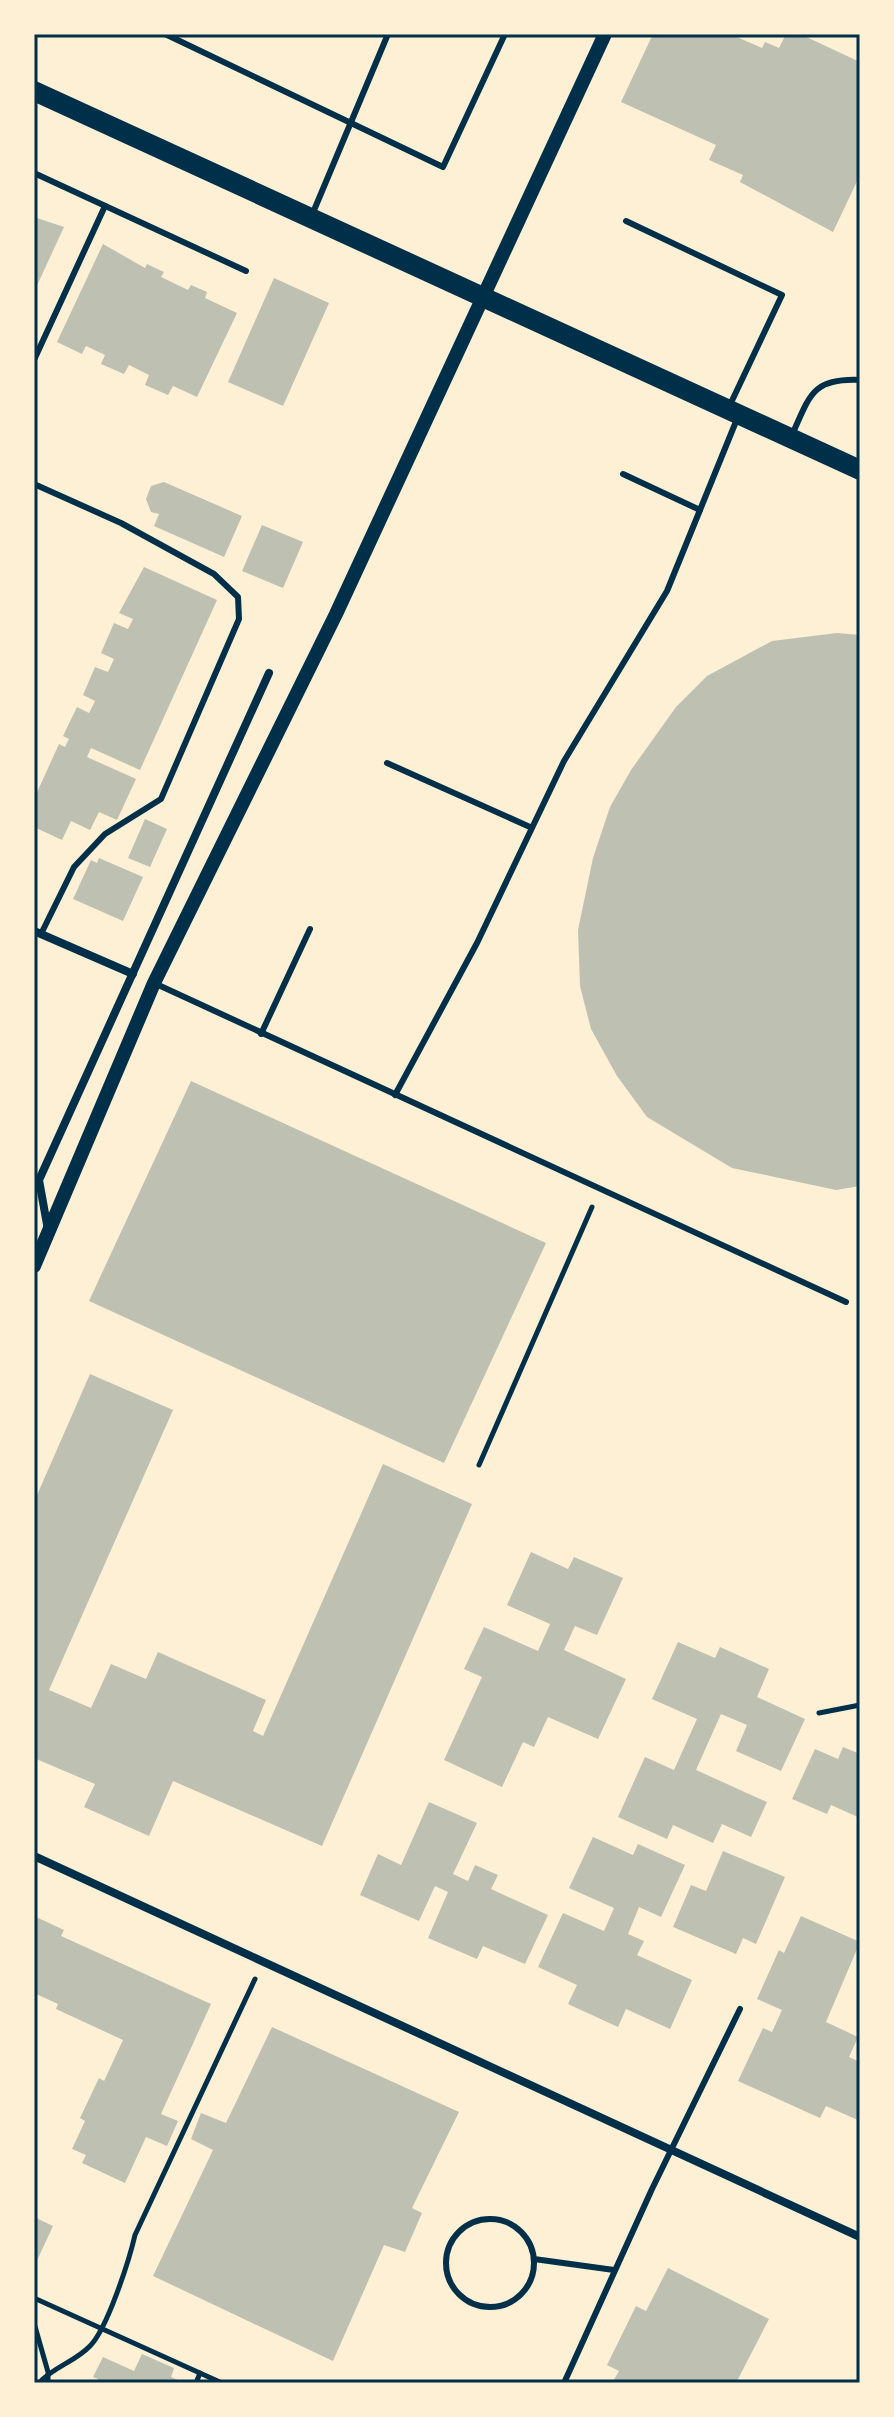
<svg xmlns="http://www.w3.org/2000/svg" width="894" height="2417" font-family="Bitter,serif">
  <rect width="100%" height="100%" fill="#fdf0d5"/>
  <g fill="#bec0b2">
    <polygon points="653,34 730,34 762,48 765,42 779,48 786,34 800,34 860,62 860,175 833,232 740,182 743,175 709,160 716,145 621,102"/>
    <polygon points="34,217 64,227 34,292"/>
    <polygon points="103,244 145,268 147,264 164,272 161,277 188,290 191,285 207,292 205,298 237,313 197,397 173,386 168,395 145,385 149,375 129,365 124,374 101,364 105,355 86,346 82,354 57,342"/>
    <polygon points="274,278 329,303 283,406 228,382"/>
    <polygon points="164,482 242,516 224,557 154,526 159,514 151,512 146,499 151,486"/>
    <polygon points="262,525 303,542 283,588 242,571"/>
    <polygon points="144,567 217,600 140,770 91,748 87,757 136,779 117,820 99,812 90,830 71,821 62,840 34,827 34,799 59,744 65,747 69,739 63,736 77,707 89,713 95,701 83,695 95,667 108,672 114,659 101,653 114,623 128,629 133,619 119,613"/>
    <polygon points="837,633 860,635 860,1186 836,1190 732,1168 647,1117 617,1076 591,1029 580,986 578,930 593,858 610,807 631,770 676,707 707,676 772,641"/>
    <polygon points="145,819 167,829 150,867 128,858"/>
    <polygon points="99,858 143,877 123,921 73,899 91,860 97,863"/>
    <polygon points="191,1081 546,1243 444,1463 89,1301"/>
    <polygon points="90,1374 173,1410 49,1690 91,1708 111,1664 146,1679 158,1652 266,1700 253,1731 263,1736 383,1464 472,1504 322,1846 173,1781 149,1836 84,1807 95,1784 34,1758 34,1502"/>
    <polygon points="531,1552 568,1569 574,1557 623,1578 597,1635 575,1626 564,1650 626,1679 598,1739 548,1717 534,1747 523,1742 502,1787 444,1760 482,1677 464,1669 484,1627 538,1651 550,1624 507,1605"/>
    <polygon points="678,1642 715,1658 720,1647 769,1669 757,1697 805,1719 781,1771 736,1751 747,1725 721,1714 696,1770 767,1802 751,1837 722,1824 713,1843 673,1825 667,1839 618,1817 645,1757 674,1770 697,1719 652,1699"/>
    <polygon points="843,1747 860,1754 860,1818 831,1805 827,1814 792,1799 815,1749 838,1759"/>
    <polygon points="429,1802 477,1823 453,1874 468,1881 475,1865 498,1875 491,1889 548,1915 525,1964 483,1946 477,1959 428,1938 448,1892 435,1886 419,1921 360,1895 378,1854 401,1865"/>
    <polygon points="593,1837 633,1855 638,1844 685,1865 661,1917 639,1907 628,1934 644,1941 637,1955 692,1980 670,2029 626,2009 618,2027 568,2004 577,1985 538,1967 563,1913 604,1931 614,1908 569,1888"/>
    <polygon points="723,1851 785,1877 756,1944 743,1938 736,1954 673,1927 691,1885 706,1891"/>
    <polygon points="34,1916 64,1930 61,1936 211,2004 161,2114 178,2121 167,2146 146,2137 125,2183 82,2163 86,2155 72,2149 85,2121 80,2118 99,2078 104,2081 123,2040 56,2009 58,2004 34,1993"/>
    <polygon points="801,1916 860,1942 826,2022 858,2037 849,2057 860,2062 860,2121 826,2106 820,2118 738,2081 763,2028 772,2032 782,2010 757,1999 779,1950 784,1953"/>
    <polygon points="272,2027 459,2112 412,2208 422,2213 405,2252 384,2245 333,2361 153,2276 213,2150 191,2139 201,2113 226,2123"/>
    <polygon points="34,2217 53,2226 34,2267"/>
    <polygon points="668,2268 769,2319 736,2383 612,2383 619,2371 607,2365 636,2306 646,2311"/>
    <polygon points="142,2354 174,2368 171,2377 185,2383 96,2383 98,2379 93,2377 103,2357 134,2371"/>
  </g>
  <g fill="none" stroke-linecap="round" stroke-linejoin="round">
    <g stroke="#003049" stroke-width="5">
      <polyline points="479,1465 592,1207"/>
      <polyline points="819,1713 860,1705"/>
      <polyline points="34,2298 222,2383"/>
      <polyline points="34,2323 48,2372 48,2383"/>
      <path d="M 39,2383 C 53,2367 75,2362 90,2346 C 107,2329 129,2261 135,2235 L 255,1979"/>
      <polyline points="196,2383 200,2373"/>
    </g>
    <g stroke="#003049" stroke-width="6">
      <polyline points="165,34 443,167 505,34"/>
      <polyline points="34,173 246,271"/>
      <polyline points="312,215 388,34"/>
      <polyline points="626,221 782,295 729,407"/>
      <polyline points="34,360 105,206"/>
      <path d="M 792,435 C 810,395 812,378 860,380"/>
      <polyline points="623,474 700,510 737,419"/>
      <polyline points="34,484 121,523 214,574 238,597 239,619 161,799 105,834 74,867 41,934"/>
      <polyline points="387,763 530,827"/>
      <polyline points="154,983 846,1302"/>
      <polyline points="261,1034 310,929"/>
      <polyline points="395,1095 477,943 564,761 667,591 700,510"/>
      <circle cx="490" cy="2263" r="44"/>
      <polyline points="534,2259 614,2270"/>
      <polyline points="564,2383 652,2189 740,2009"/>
    </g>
    <g stroke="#003049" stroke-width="8">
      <polyline points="34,931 133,974"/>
      <polyline points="48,1230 39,1180 269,673"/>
      <polyline points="34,1856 860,2237"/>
    </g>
    <polyline stroke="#003049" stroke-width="14" points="34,1266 154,983 336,614 605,34"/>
    <polyline stroke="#003049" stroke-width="20" points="34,91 860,470"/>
  </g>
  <rect width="894" height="2417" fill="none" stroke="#fdf0d5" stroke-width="72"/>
  <rect x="36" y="36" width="822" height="2345" fill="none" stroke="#003049" stroke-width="3"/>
</svg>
